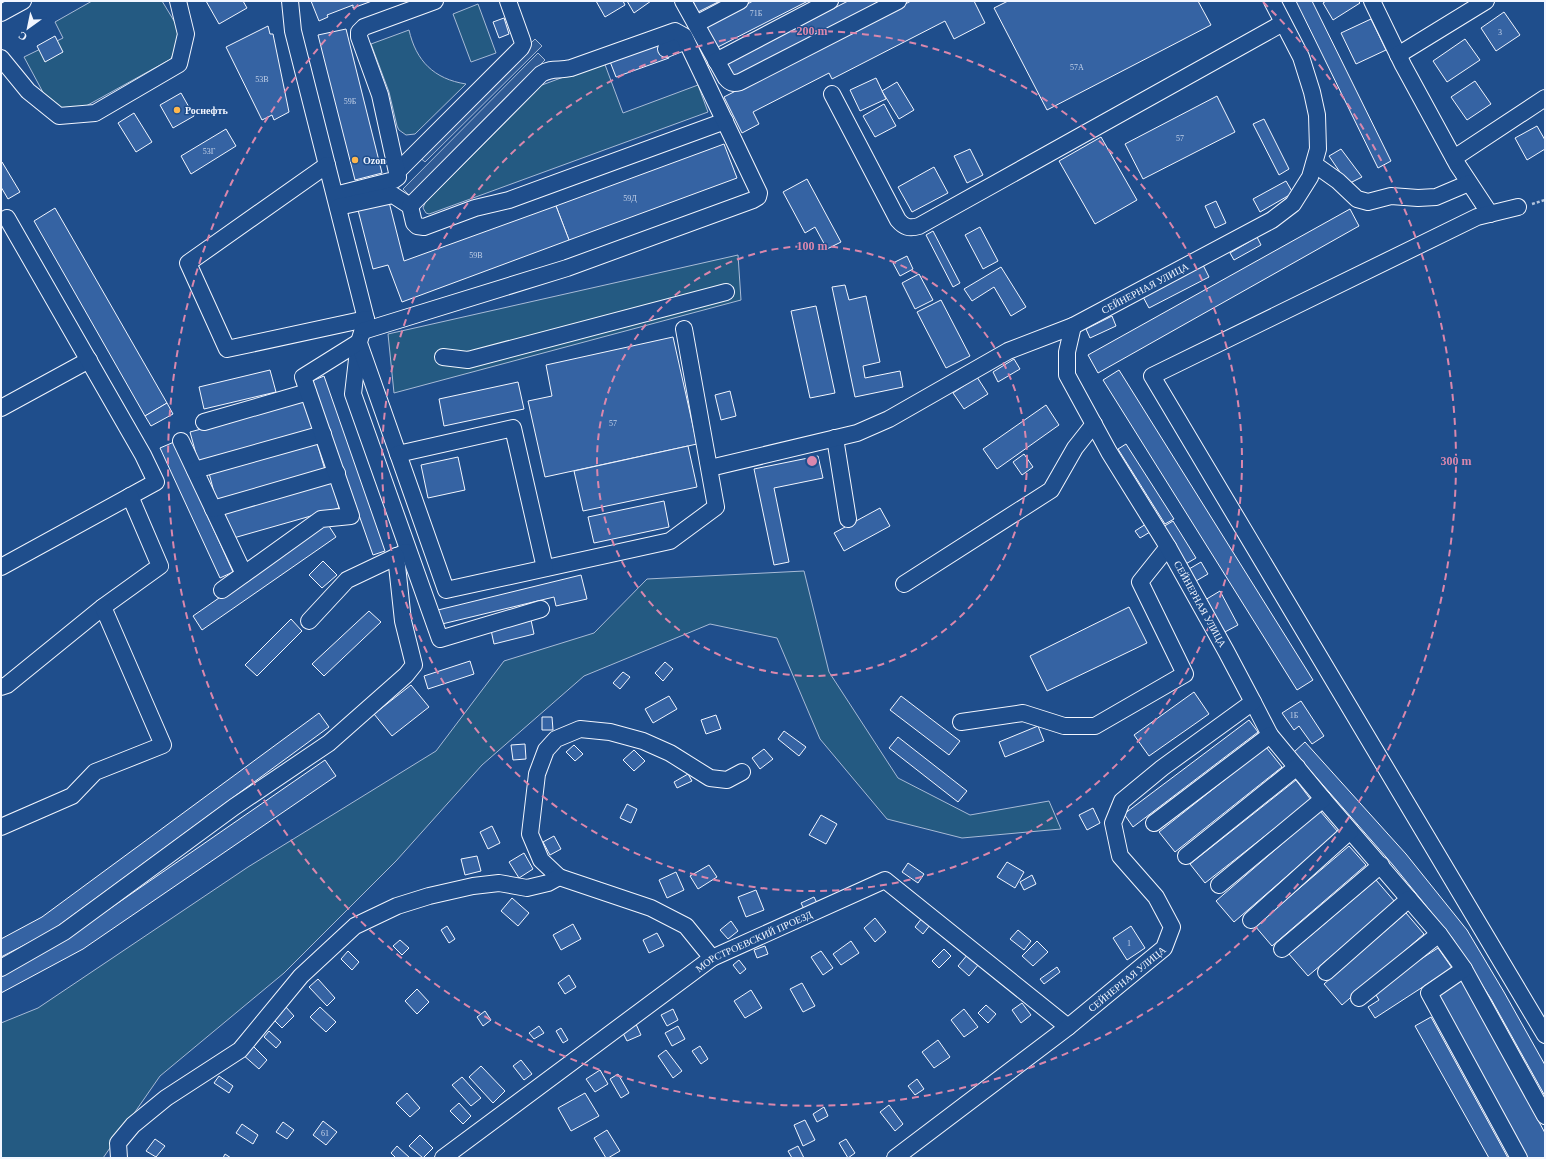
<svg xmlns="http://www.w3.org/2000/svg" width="1546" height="1159" font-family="Georgia,serif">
  <rect width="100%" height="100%" fill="#1f4e8c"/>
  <g fill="#245a82" stroke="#a8bbd7">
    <polygon points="92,1 162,1 182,34 171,59 77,111 60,108 45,96 24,57 63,38 55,22"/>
    <polygon points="478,4 496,53 471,62 453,14"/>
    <path d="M 409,30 C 416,61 434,79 466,84 L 415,134 L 406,135 L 399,130 L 397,126 L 389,92 L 371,44 Z"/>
    <polygon points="604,62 623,113 698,85 708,112 432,213 429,214 426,213 423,208 425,203 542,85"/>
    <polygon points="738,255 741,300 394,393 388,334"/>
    <polygon points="804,571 829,672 898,778 970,815 1049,801 1061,829 962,838 887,819 820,739 777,638 710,624 584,676 482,765 396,861 284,973 160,1076 103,1158 1,1158 1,1023 38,1008 248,867 436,751 504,661 594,633 647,579"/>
  </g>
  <g fill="#305b95" stroke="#a8bbd7">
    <polygon points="535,39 542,46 425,162 418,156"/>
    <polygon points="538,53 545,60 410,196 403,189"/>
  </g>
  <g fill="#3563a3" stroke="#f2f6ff">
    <polygon points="206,1 243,1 247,8 219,24"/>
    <polygon points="311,1 372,1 353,8 353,5 327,15 328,17 319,21"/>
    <polygon points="596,1 623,1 625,5 605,17"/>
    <polygon points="627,1 651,1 634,13"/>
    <polygon points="693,1 720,1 698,12"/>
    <polygon points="753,1 808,1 716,48 705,26"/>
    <polygon points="848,1 882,1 732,78 725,64"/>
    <polygon points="911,1 974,1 985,23 954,39 945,21 832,79 829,73 753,112 759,124 742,133 724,97"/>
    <polygon points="1008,1 1198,1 1211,25 1047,110 994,8"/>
    <polygon points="1296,1 1312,1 1391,161 1378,168"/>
    <polygon points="1326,1 1358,1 1360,3 1333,20 1323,3"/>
    <polygon points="1504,12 1520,35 1496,51 1481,28"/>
    <polygon points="504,18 509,34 499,38 493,22"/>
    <polygon points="1371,19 1386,50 1356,64 1341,33"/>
    <polygon points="268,26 270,34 273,34 289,112 274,120 272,115 262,120 226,47"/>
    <polygon points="346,29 382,173 355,180 318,35"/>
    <polygon points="55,36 63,52 45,62 37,46"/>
    <polygon points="1465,39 1480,60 1447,82 1433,61"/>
    <polygon points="662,40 669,58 616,77 609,59"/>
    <polygon points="876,78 886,99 860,111 850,90"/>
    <polygon points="1475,81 1491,104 1467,120 1451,97"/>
    <polygon points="897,82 914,110 899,119 882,91"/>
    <polygon points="181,93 194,116 173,128 160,105"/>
    <polygon points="1217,96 1235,132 1143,179 1125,144"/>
    <polygon points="884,104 896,126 875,137 863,116"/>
    <polygon points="134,113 152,142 136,152 118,123"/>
    <polygon points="1264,119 1289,169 1279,175 1253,124"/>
    <polygon points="1537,126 1545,140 1545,149 1527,160 1515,138"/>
    <polygon points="226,129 236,146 191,174 181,156"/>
    <polygon points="1101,137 1137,200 1095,224 1059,161"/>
    <polygon points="724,144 737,178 569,240 556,206"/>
    <polygon points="970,149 983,175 967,183 954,156"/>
    <polygon points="1341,149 1362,177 1348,184 1329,156"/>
    <polygon points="1,162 2,162 20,192 8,199 1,187"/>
    <polygon points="934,167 948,193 912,212 898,187"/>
    <polygon points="807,179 841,242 827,249 815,227 805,233 783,192"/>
    <polygon points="1286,181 1293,193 1260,212 1253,199"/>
    <polygon points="1216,201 1226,223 1215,228 1205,206"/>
    <polygon points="389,202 404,261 556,206 569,240 402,302 388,265 373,269 358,210"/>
    <polygon points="55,208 167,403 145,416 34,221"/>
    <polygon points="1350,209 1359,226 1098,373 1088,355"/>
    <polygon points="980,227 998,261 983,269 965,235"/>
    <polygon points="933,231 960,283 953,287 926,235"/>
    <polygon points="1257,237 1261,245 1234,260 1230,253"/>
    <polygon points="907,256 913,269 900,276 893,263"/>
    <polygon points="1202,263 1209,277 1149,308 1142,295"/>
    <polygon points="1001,267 1026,307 1011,316 994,287 972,301 964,289"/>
    <polygon points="919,274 933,300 915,309 902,283"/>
    <polygon points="845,285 849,300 866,296 880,362 863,366 865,378 900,371 903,387 855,397 832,287"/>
    <polygon points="941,300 970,356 946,368 917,312"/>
    <polygon points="816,306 835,393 810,398 791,311"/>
    <polygon points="1112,316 1116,326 1090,338 1086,329"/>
    <polygon points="673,337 697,444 545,477 528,401 552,396 546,365"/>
    <polygon points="1014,359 1020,369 998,382 993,372"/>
    <polygon points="270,370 276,392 204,409 199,387"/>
    <polygon points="1119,370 1313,680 1297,690 1103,380"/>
    <polygon points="324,376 385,551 373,555 312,381"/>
    <polygon points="977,377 988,394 964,409 953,393"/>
    <polygon points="518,382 524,409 444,426 439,399"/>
    <polygon points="730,391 736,416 721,420 715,395"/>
    <polygon points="306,401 314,429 198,461 190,432"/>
    <polygon points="167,403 173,414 151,426 145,416"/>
    <polygon points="1046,405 1059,425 997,469 983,449"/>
    <polygon points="174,442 233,572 220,578 160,448"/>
    <polygon points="317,443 325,470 216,500 209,473"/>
    <polygon points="1126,444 1174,519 1165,524 1118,449"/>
    <polygon points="688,446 697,487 583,511 574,471"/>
    <polygon points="1024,454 1033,467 1022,475 1013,462"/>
    <polygon points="818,456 823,478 774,488 789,562 774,565 754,469"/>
    <polygon points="458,457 465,490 428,498 421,465"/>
    <polygon points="332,481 339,508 230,539 222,512"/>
    <polygon points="664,501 669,527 594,543 588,517"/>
    <polygon points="880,508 890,526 844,551 834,533"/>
    <polygon points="1173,521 1196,558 1184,565 1161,528"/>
    <polygon points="327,523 336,537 202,630 193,616"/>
    <polygon points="1146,524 1150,532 1140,538 1135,531"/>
    <polygon points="323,561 337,575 322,588 309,575"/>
    <polygon points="1201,562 1208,574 1196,581 1189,569"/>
    <polygon points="581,575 587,599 556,606 554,597 442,624 438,610"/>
    <polygon points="1220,591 1238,625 1223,633 1205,600"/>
    <polygon points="1129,607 1147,643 1047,691 1030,656"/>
    <polygon points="369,611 381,622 324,676 312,664"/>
    <polygon points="291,619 302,631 257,676 245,665"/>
    <polygon points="531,620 534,634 494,644 491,630"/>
    <polygon points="470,661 474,674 428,689 424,676"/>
    <polygon points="665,662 673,669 663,681 655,673"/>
    <polygon points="623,672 630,677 620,689 613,683"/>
    <polygon points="411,685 429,707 392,736 374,714"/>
    <polygon points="1194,692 1209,714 1149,756 1134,735"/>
    <polygon points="669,696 677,709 653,723 645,709"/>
    <polygon points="901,696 960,741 949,755 890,710"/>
    <polygon points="1301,701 1324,736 1312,744 1299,726 1294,730 1282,713"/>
    <polygon points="319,713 329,727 50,932 1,957 1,939 42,917"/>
    <polygon points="716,715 721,729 706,734 701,720"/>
    <polygon points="542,717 552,717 553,730 542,730"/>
    <polygon points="1249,720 1258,732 1133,827 1124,814"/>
    <polygon points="1038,726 1044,741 1005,757 999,742"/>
    <polygon points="784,731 806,747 799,756 778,739"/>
    <polygon points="898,737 967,791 958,802 889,748"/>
    <polygon points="1305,742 1406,854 1467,930 1504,992 1545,1065 1545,1096 1491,999 1453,939 1393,865 1294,752"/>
    <polygon points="525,744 526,759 513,760 511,745"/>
    <polygon points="574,745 583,754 575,761 566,752"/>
    <polygon points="1266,747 1282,767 1175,852 1159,832"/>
    <polygon points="764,749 773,759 760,769 752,758"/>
    <polygon points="634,750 645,761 634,771 623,760"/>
    <polygon points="325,760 336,776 83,949 1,993 1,972 73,934"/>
    <polygon points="688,774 692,781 677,788 674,782"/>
    <polygon points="1296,780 1311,800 1205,883 1190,864"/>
    <polygon points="627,804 637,809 631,823 620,818"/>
    <polygon points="1093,808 1100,823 1087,830 1079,815"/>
    <polygon points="1320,811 1338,832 1234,922 1216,901"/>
    <polygon points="821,815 837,824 826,844 809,835"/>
    <polygon points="492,826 500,843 488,849 480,832"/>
    <polygon points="554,836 561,849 550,855 543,842"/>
    <polygon points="1349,846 1366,865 1272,946 1255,926"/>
    <polygon points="524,853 533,869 519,878 509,862"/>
    <polygon points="477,856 481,871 465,875 461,859"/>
    <polygon points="1007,862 1024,872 1015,888 997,877"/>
    <polygon points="908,863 924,874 918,883 902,872"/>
    <polygon points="709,865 717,877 698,889 690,876"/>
    <polygon points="676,872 684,890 667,898 659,880"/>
    <polygon points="1032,875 1036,884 1024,890 1020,882"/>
    <polygon points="1376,880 1395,902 1308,976 1289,954"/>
    <polygon points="756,890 764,910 746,917 738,897"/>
    <polygon points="814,897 818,905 805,911 801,903"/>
    <polygon points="512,898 529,913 518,926 501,911"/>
    <polygon points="1406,913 1424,934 1342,1005 1324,984"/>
    <polygon points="875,918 886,932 875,942 864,928"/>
    <polygon points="922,918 930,925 923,934 915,927"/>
    <polygon points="731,921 738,931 728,939 720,930"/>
    <polygon points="573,924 581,939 561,950 553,935"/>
    <polygon points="447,926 455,939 449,943 441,930"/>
    <polygon points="1131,926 1145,948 1127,960 1113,938"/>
    <polygon points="1018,930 1031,941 1024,950 1010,939"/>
    <polygon points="657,933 664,946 649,953 643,940"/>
    <polygon points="400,940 409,948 402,955 393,946"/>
    <polygon points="851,941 859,953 841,965 833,954"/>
    <polygon points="1037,941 1048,952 1033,966 1022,956"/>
    <polygon points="765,946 768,954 757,958 754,950"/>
    <polygon points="1438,948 1452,968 1375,1018 1368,1007 1379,1000 1373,990"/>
    <polygon points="944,949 951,956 939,968 932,961"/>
    <polygon points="348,951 359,962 352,970 341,959"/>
    <polygon points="821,951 833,968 823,975 811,957"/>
    <polygon points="968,954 979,964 969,976 958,966"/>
    <polygon points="739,960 746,969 740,974 733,965"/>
    <polygon points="1057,967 1060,972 1044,984 1040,979"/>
    <polygon points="569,975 576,987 565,994 558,983"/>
    <polygon points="318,979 335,998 327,1006 309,987"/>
    <polygon points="1462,980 1545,1133 1545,1158 1527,1158 1437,993"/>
    <polygon points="802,983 815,1006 803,1012 790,989"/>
    <polygon points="417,989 429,1002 417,1014 405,1001"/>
    <polygon points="751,990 762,1008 745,1018 734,1001"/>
    <polygon points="1022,1003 1031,1015 1021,1023 1012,1010"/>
    <polygon points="986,1005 996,1014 988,1023 978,1013"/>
    <polygon points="285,1006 294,1016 282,1028 273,1019"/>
    <polygon points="320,1007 336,1022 326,1032 310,1017"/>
    <polygon points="673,1009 678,1020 667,1026 661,1015"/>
    <polygon points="964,1009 978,1027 964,1037 951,1020"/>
    <polygon points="485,1011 491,1020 483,1026 477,1017"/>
    <polygon points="1431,1017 1508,1158 1489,1158 1415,1026"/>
    <polygon points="635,1022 641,1035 627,1041 621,1029"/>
    <polygon points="539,1026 544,1033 534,1039 529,1033"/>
    <polygon points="678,1026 685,1039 672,1046 665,1033"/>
    <polygon points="561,1028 568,1040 563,1043 556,1031"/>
    <polygon points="269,1031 281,1042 276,1048 264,1037"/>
    <polygon points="938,1040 950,1057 934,1068 922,1052"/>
    <polygon points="251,1044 267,1060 259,1069 242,1054"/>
    <polygon points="700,1046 708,1059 701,1064 692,1051"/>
    <polygon points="666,1050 682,1071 673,1078 658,1056"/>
    <polygon points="521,1060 532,1074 524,1080 513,1066"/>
    <polygon points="481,1066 505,1091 493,1103 469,1077"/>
    <polygon points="600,1070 608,1084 595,1092 586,1079"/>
    <polygon points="618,1074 629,1093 621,1098 610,1079"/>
    <polygon points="219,1076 233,1086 229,1093 214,1083"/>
    <polygon points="462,1077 481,1098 471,1106 452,1085"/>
    <polygon points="917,1079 924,1089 915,1095 908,1086"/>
    <polygon points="407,1093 420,1108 410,1117 396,1103"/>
    <polygon points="585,1093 599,1116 571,1131 558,1108"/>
    <polygon points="459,1103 471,1116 463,1124 450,1111"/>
    <polygon points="889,1105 903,1124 895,1131 880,1112"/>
    <polygon points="824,1107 828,1116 817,1122 813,1114"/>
    <polygon points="805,1120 815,1140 803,1146 794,1125"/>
    <polygon points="323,1121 337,1132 326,1145 313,1135"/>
    <polygon points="283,1122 294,1130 287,1139 276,1132"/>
    <polygon points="242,1124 258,1135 253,1144 236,1133"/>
    <polygon points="607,1130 620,1151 608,1158 606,1158 594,1138"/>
    <polygon points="420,1135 433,1148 423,1158 409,1146"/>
    <polygon points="155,1139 165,1146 156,1157 146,1151"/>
    <polygon points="846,1139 855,1153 848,1158 839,1143"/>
    <polygon points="397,1146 410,1158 396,1158 391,1153"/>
    <polygon points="798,1146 804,1158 792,1158 788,1151"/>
    <polygon points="225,1154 231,1158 223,1158"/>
  </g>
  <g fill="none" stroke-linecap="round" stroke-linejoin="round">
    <g stroke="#f2f6ff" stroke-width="18">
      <g id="minor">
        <polyline points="290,1 293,31 366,319 359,342 353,394 440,639 541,609"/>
        <path d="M 683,1 L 726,78 C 730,83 733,84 740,82 L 898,1"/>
        <polyline points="1372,1 1403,65 1457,164 1490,214"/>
        <polyline points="1,13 23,1"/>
        <polyline points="696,24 740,1"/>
        <polyline points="666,49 686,41"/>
        <polyline points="1398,55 1486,1"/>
        <polyline points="1,58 28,91 59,116 95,113 179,64 186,34 178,1"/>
        <polyline points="716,61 830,1"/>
        <path d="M 832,94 L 898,220 C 904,227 909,229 919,226 L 1283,23"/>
        <polyline points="1454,158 1545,98"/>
        <polyline points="1314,164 1338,181 1357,199 1368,202 1391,196 1418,198 1436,197 1469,183"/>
        <polyline points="327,165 188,263 227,349 366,319"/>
        <polyline points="398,171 521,48 523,44 522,40 508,1"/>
        <polyline points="335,195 394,180 398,177 380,95 359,37 359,32 364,27 435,1"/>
        <polyline points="338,207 393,195 410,206 414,223 417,226 424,227 475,208 509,200 725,121"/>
        <polyline points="1518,207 1477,217 1152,376 1545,1035"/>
        <path d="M 363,331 L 567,268 L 753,200 L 758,197 L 759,193 L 684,36 L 675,31 L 571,68 C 559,71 552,67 541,74 L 410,206"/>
        <polyline points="360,346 446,590 670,541 716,507 684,329"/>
        <polyline points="443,357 468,360 726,292"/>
        <polyline points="1,408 89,360"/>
        <polyline points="204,422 308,392"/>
        <polyline points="835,438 848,519"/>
        <polyline points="181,441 244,574"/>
        <polyline points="398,454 513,428 545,568"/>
        <path id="s1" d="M 710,468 L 857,433 L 889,419 L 1008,351 L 1073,326 L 1272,220 L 1293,204 L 1310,177 L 1318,149 L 1317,115 L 1312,92 L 1301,57 L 1272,1"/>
        <polyline points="195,470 323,434"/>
        <polyline points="213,509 337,473"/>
        <polyline points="1,567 156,482 143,455 7,218"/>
        <polyline points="904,584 1051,490 1075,448 1094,424"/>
        <polyline points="222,590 321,519 351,516 303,377 359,342"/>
        <polyline points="309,621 347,580 406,552"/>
        <polyline points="1,687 7,685 103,607 160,566 130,496"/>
        <polyline points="1253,702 1270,735 1323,799 1439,934 1464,969 1545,1116"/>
        <polyline points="961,722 1023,713 1064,726 1095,726 1185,674 1140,582 1168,547"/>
        <polyline points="1154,823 1270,735"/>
        <polyline points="1,827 72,796 95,772 163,745 103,607"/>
        <polyline points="1186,856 1297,767"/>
        <polyline points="1219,885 1323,799"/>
        <polyline points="1251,920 1350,831"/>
        <polyline points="1282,949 1381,865"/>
        <polyline points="712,958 686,926 651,908 559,877 541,860 530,834 537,774 546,750 556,739 580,729 610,732 643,741 670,753 710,778 727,780 742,772"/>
        <polyline points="1,968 64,932 234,807 329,743 406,675 414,665 403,621 396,556"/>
        <polyline points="1464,969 1429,993 1519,1158"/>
        <polyline points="1326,972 1409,899"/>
        <polyline points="1359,998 1439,934"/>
        <polyline points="119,1158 118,1143 133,1125 166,1098 240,1050 301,976 355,926 397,906 429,896 473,886 499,883 527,888 548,883 559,877"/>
        <path id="s2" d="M 443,1158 L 712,958 L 885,880 L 1068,1027"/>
        <path id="s3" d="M 895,1158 L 1068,1027 L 1164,948 L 1172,927 L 1156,897 L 1120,856 L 1113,823 L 1122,801 L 1162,768 L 1253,702 L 1226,651 L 1168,547 L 1109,452 L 1067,375 L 1067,352 L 1073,326"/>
      </g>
    </g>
    <polyline stroke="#b3c4dc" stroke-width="2.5" stroke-dasharray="3 2" stroke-linecap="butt" points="1532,204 1545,200"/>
    <use href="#minor" stroke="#1f4e8c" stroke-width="16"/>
  </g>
  <g fill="none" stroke="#da87ad" stroke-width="2" stroke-dasharray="7 5">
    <circle cx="812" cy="461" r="215"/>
    <circle cx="812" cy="461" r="430"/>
    <path d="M1263 2A644 644 0 1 1 361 2"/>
  </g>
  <g fill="#ffb74d" stroke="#1f4e8c" stroke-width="1.5">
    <circle cx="177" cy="110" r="4"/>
    <circle cx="355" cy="160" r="4"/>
  </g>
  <g text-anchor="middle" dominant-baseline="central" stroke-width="3" stroke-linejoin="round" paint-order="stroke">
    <g font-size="8" fill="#c3d1e8">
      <text x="756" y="13">71Б</text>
      <text x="1500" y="32">3</text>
      <text x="1077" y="67">57А</text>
      <text x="262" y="79">53В</text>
      <text x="350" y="101">59Б</text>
      <text x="1180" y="138">57</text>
      <text x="209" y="151">53Г</text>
      <text x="630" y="198">59Д</text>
      <text x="476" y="255">59В</text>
      <text x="613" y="423">57</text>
      <text x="1294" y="715">1Б</text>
      <text x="1129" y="943">1</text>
      <text x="325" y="1133">61</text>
    </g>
    <g font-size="10" font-weight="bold" fill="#f2f6ff" stroke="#1f4e8c" text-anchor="start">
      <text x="185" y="110">Роснефть</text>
      <text x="363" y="160">Ozon</text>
    </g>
    <g font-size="10" fill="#f2f6ff" stroke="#1f4e8c">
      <text stroke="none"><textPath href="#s1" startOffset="474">СЕЙНЕРНАЯ УЛИЦА</textPath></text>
      <text transform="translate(1200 604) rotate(61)">СЕЙНЕРНАЯ УЛИЦА</text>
      <text stroke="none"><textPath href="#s2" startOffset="380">МОРСТРОЕВСКИЙ ПРОЕЗД</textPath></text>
      <text stroke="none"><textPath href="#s3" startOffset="293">СЕЙНЕРНАЯ УЛИЦА</textPath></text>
    </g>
  </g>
  <circle cx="812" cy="461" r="6" fill="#da87ad" stroke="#1f4e8c" stroke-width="2"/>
  <g font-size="12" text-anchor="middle" font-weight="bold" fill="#da87ad" stroke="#1f4e8c" stroke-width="3" stroke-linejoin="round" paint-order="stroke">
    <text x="812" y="35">200 m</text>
    <text x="812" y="250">100 m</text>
    <text x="1456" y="465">300 m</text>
  </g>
  <rect width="1546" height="1159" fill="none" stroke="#f2f6ff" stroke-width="4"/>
  <g transform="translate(28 28) rotate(213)" stroke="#1f4e8c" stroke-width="3" paint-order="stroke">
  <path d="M0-3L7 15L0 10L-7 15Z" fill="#f2f6ff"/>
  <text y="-6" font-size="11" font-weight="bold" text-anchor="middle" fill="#f2f6ff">С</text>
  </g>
</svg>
